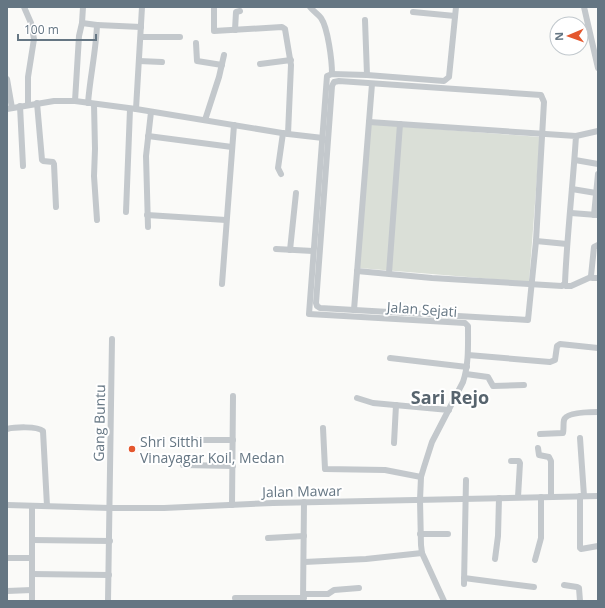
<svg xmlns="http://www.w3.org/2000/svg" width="605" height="608" font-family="'Open Sans',sans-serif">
  <rect width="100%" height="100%" fill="#fafaf8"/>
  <polygon fill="#dadfd7" points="370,124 540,137 529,282 359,268"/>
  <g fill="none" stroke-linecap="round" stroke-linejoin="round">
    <g stroke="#c3c8cc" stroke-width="6">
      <polyline points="24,7 31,23 34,39 28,77 28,105"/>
      <polyline points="214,7 214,31 282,27 285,29 291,65 288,134"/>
      <path d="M 310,7 C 313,11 318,14 321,18 C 328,28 332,61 332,74"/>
      <polyline points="584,7 598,68"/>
      <polyline points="413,12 455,16"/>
      <polyline points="365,20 367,75"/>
      <path d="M 82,23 L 97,25 C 96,51 90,77 88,103"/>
      <polyline points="97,25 141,27"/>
      <polyline points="235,30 236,12 240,11"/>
      <polyline points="141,37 180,37"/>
      <polyline points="196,43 197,61 222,65"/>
      <polyline points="139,61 162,62"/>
      <polyline points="260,64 291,60"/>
      <polyline points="7,79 12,108"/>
      <polygon points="339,81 541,95 544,102 536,241 528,320 320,308 317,306 316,303 332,86 334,82"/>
      <polyline points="75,101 79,36 82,23 83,7"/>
      <polyline points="37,103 42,160 43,161 53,162 54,164 56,207"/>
      <polyline points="94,104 95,149 94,176 97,220"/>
      <polyline points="20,106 23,166"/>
      <polyline points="7,109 54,101 75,101 136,109 288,134 323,138"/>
      <polyline points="136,109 142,7"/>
      <polyline points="205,120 219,77 224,55"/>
      <polyline points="148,136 232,147"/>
      <polyline points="576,136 598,131"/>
      <polyline points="575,160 598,164"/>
      <polyline points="281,174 278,168 283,133"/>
      <polyline points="572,189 596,193"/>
      <polyline points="126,212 130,109"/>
      <polyline points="571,213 597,215"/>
      <polyline points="147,215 226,220"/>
      <polyline points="594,215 598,174"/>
      <polyline points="148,227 146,156 151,112"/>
      <polyline points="536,241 567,244"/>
      <polyline points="598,245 594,247 591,276 592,278 598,278"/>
      <polyline points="276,249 313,251"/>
      <polyline points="290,250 296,193"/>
      <path d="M 357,271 L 432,278 L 562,286 L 565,283 C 567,234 573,185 576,136 L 369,122"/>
      <polyline points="389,273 400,124"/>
      <polyline points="222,284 234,125"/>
      <polyline points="564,285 566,286 571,286 591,277"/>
      <polyline points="354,310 372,84"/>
      <polyline points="468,355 550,362 555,360 557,346 560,344 598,348"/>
      <polyline points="390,358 467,367"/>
      <polyline points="466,374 488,377 493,386 524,385"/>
      <polyline points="357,398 373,403 449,410"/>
      <polyline points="323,428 325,469 385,470 421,477"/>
      <path d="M 7,429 C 15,427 37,426 43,431 L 47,506"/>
      <path d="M 540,434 L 563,433 C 564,429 563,424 564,420 C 566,412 591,412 598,412"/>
      <polyline points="580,438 584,496"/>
      <polyline points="181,440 233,440"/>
      <polyline points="394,443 396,405"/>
      <polyline points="538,448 539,455 549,457 551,461 551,497"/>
      <polyline points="511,461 519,461 520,463 518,497"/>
      <polyline points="183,465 233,466"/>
      <polyline points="580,496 580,548 581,549 598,546"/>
      <polyline points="7,505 110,508 164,508 273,503 598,496"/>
      <polyline points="232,505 233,396"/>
      <polyline points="420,534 448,534"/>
      <polyline points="268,538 304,536"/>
      <polyline points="32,540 110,541"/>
      <polyline points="7,558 32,558"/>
      <polyline points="495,559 498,536 499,498"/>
      <polyline points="535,560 541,538 541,497"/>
      <polyline points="304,562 366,559 422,553"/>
      <polyline points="32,574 109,575"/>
      <polyline points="464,578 534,587"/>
      <polyline points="464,584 466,480"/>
      <polyline points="564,585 577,587 579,588 580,601"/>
      <polyline points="7,591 32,590"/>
      <polyline points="304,594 328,594 334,590 359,588"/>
      <polyline points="235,598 304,598"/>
      <polyline points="32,601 32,506"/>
      <polyline points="108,601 112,339"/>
      <polyline points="303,601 304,502"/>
      <path d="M 444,601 L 422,553 L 421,545 L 420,500 L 421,477 L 424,467 L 432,442 L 463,382 C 469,364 468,345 468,326 L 465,323 L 309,314 L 327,76 L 332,74 L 367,75 L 444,81 L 449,77 L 456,7"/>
    </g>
  </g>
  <circle fill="#e4572e" stroke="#fff" stroke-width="1.5" cx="132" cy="449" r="4"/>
  <g text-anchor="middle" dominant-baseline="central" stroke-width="4" stroke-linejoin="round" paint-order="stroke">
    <g font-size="14" fill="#657683" stroke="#fff">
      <text transform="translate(422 309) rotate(4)">Jalan Sejati</text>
      <text transform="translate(99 423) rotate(-89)">Gang Buntu</text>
      <text transform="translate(302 491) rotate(-1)">Jalan Mawar</text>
    </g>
    <g font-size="14" fill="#657683" stroke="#fff" text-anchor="start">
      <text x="140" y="441">Shri Sitthi<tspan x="140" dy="16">Vinayagar Koil, Medan</tspan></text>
    </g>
    <g font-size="18" font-weight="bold" fill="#57646e" stroke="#fff">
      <text x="450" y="397">Sari Rejo</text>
    </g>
  </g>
  <rect width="605" height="608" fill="none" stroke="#657683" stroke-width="16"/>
  <g transform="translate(569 36) rotate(268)"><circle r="19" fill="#ffffff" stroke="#c1c8cd"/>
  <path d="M0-3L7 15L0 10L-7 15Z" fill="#e4572e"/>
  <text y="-6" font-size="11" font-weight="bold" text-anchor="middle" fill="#657683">N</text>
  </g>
  <path d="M18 34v6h78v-6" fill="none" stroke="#657683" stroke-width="2"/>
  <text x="24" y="34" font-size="12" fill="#657683" stroke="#ffffff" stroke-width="3" paint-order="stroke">100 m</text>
</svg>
